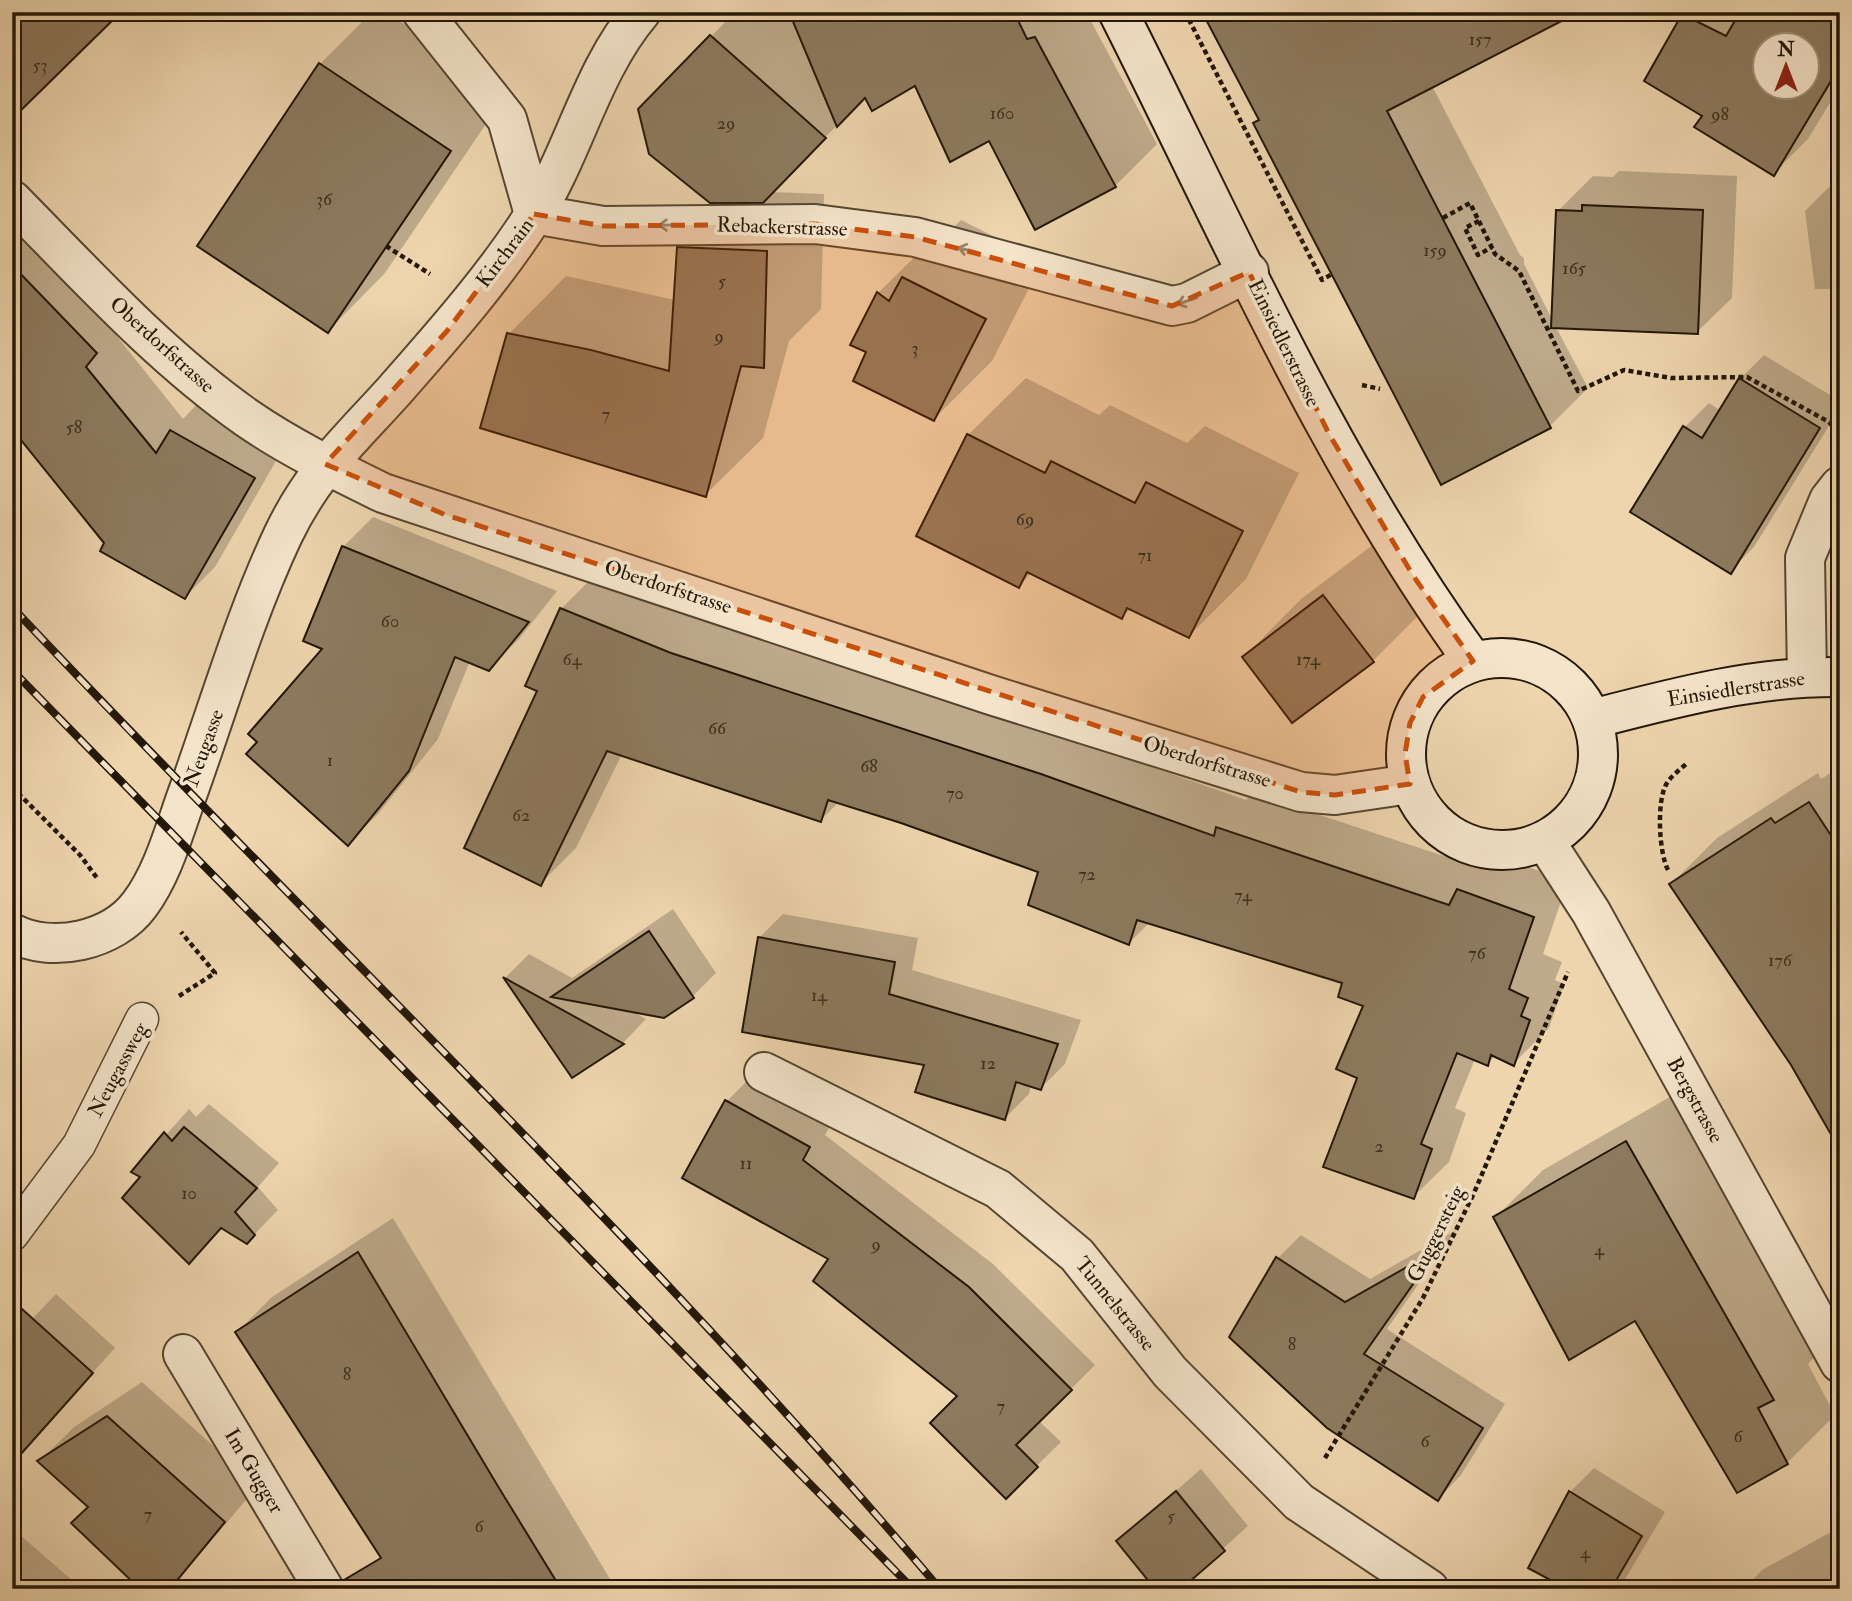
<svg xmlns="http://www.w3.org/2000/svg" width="1852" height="1601" font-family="'IM FELL Double Pica',serif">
  <rect width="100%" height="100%" fill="#eed5ae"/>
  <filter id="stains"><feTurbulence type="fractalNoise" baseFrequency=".00286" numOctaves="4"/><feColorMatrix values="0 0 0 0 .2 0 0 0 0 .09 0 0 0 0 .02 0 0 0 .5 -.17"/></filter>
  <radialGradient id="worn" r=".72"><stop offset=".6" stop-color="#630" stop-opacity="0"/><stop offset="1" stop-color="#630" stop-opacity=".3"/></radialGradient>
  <g fill="#0003" fill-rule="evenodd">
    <polygon points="372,12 386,12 507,93 385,273 328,331 320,64"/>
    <polygon points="735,12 1086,12 1157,144 1115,186 916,83 866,96 771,192 824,194 821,309 789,341 763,438 705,495 509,334 566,276 675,300 679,248 726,201 640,110"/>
    <path d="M 1686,12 L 1840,12 L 1840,86 L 1808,139 L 1773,174 L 1705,115 L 1683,15 ZM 1764,46 L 1806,46 L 1806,88 L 1764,88 Z"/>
    <polygon points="1432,86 1520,255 1524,258 1524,264 1553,321 1558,211 1593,176 1613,177 1619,171 1737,176 1732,298 1697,332 1556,327 1588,388 1550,426 1442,483 1255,124"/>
    <polygon points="1829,187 1840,195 1840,289 1815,289 1805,211"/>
    <polygon points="12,203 127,322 116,335 183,419 201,400 284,447 215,567 185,597 106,543 12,429"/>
    <polygon points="961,220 1043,261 992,361 934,419 868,351 878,293 936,236 941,240"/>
    <polygon points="1764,355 1840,401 1840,408 1754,547 1730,571 1632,511 1685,427 1709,403 1721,411 1740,379"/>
    <polygon points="1026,378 1099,415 1110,405 1187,443 1205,426 1299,473 1246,579 1189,636 1131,608 1122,617 1032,572 1019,586 968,435"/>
    <polygon points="373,517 557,591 519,639 488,669 470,661 438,739 378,814 348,843 325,648 343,547"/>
    <polygon points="1382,538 1430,604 1373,661 1244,657 1301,599"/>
    <polygon points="597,573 1246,800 1253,793 1480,868 1494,855 1568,881 1543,954 1562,962 1555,980 1564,984 1549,1028 1513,1064 1496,1055 1487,1064 1475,1059 1455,1108 1466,1113 1449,1162 1413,1197 1359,1077 1365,1005 1345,982 1150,922 1129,943 1040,871 902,821 839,802 821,820 622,754 576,848 541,883 539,690 561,609"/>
    <polygon points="1840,767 1840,1169 1830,1152 1838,1144 1793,1064 1671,884 1717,838 1818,773 1821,779"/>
    <polygon points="673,909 716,973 692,997 630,1010 646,1019 623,1043 573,1076 506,977 529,954 572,978"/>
    <polygon points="783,914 918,938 912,970 1081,1020 1065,1064 1041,1088 1031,1085 1029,1094 1005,1118 926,1064 759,938"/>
    <polygon points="751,1077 832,1123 825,1135 993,1264 1095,1365 1039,1421 1061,1442 1006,1496 960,1395 831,1259 727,1101"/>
    <polygon points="1675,1094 1821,1350 1808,1364 1835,1415 1787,1463 1636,1319 1495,1218 1543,1170"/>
    <polygon points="209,1104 279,1163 258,1187 278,1210 247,1242 222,1227 189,1262 143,1177 134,1171 189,1109 196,1117"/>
    <polygon points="393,1218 616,1589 388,1589 374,1564 382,1556 237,1332 272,1297"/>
    <polygon points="1456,1230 1387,1329 1505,1404 1461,1475 1438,1499 1277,1259 1301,1235 1370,1279"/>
    <polygon points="56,1294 115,1348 25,1447 12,1340"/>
    <polygon points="142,1382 258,1486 170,1589 143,1589 90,1507 40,1461 74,1427"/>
    <polygon points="1594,1468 1665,1512 1624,1581 1616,1589 1571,1589 1570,1492"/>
    <polygon points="1201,1469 1248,1526 1178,1589 1118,1541"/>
    <polygon points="1840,1527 1840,1589 1744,1589 1762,1570"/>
    <polygon points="12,1528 82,1589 12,1589"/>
  </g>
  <g fill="#8d7a5e" stroke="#231707" stroke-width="2" fill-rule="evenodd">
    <polygon points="12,12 121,12 12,119"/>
    <polygon points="789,12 1014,12 1027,39 1035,37 1116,187 1035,230 989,141 950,162 915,86 872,111 865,98 837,127"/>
    <polygon points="1202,12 1579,12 1387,111 1551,428 1441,485 1253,123 1259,120"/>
    <path d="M 1740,12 L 1840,12 L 1840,66 L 1774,176 L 1694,127 L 1702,116 L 1644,81 L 1682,14 L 1726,36 ZM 1765,46 L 1807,46 L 1807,88 L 1765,88 Z"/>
    <polygon points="710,35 826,138 763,203 710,203 649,154 638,109"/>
    <polygon points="319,63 451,151 328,333 197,246"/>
    <polygon points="1582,205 1703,210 1698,334 1551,328 1556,210 1582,211"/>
    <polygon points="677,247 767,251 764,368 741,366 706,497 480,428 507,333 591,350 669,371"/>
    <polygon points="12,265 97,353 86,367 156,453 170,430 255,478 185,599 100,551 104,543 12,429"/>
    <polygon points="902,277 986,319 934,421 853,381 866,352 850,345 877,292 889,301"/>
    <polygon points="1739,378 1820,428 1731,574 1630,512 1683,426 1702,438"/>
    <polygon points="967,434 1045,473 1051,461 1135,503 1146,482 1243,531 1189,638 1127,608 1122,619 1027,572 1019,588 916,536"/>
    <polygon points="342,546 529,622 489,671 455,657 409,771 348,846 246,754 257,742 248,734 322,649 303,641"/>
    <polygon points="1323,595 1374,662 1292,723 1242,657"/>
    <polygon points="560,608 671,653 1041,774 1214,836 1216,827 1449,905 1457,889 1534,917 1509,989 1528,998 1521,1016 1530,1020 1514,1066 1491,1055 1488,1066 1457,1053 1421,1144 1432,1149 1414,1199 1323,1167 1357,1078 1336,1069 1363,1006 1338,997 1342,983 1137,920 1129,945 1028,905 1038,872 901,823 828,800 821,822 607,751 541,886 464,848 537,691 525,686"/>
    <polygon points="1809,802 1840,849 1840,1150 1791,1065 1669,884 1771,818 1775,823"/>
    <polygon points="649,931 694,998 664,1018 551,997"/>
    <polygon points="758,937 895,962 889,994 1058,1044 1041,1090 1016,1082 1005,1120 915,1092 924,1065 742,1032"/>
    <polygon points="503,977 624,1044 572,1078"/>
    <polygon points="725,1100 810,1147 803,1160 969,1287 1072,1390 1016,1445 1038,1467 1006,1499 930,1423 957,1396 813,1281 828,1259 682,1178"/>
    <polygon points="184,1127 257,1188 235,1212 255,1235 247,1244 221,1228 189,1264 122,1198 140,1177 131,1172 164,1132 172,1141"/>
    <polygon points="1626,1141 1774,1400 1758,1408 1788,1464 1737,1493 1635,1321 1569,1360 1493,1217"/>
    <polygon points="1437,1250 1364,1354 1483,1428 1438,1501 1327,1428 1229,1337 1276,1257 1345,1302"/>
    <polygon points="358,1252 499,1488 561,1589 346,1589 344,1580 381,1558 235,1332"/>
    <polygon points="12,1300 93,1373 12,1464"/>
    <polygon points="107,1416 225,1522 170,1589 140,1589 71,1523 88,1507 37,1461"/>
    <polygon points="1176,1491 1225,1551 1181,1589 1155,1589 1116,1541"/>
    <polygon points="1569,1491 1642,1536 1611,1589 1567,1589 1528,1568"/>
  </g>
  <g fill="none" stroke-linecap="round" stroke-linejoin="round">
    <g stroke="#564631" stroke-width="35">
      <polyline id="service" points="12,1235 79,1145 142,1019"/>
    </g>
    <g stroke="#564631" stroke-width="42">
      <g id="minor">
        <polyline points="422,12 507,119 534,214 603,226 815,224 915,237 1172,306 1187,303 1249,272"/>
        <path d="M 12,200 C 87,276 159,356 247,418 C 289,447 336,470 383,493 L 991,695 L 1301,792 L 1335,795 L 1410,784"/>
        <polyline points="1807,677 1805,558 1829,500 1840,486"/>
        <path d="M 12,933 C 52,954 113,941 140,904 C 163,873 174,831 187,795 C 218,709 244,618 283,535 C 313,472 349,441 394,391 C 443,335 494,278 534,215 C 575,150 591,71 641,12"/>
        <polyline points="764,1072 998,1189 1077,1255 1170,1372 1299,1502 1429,1589"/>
        <polyline points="183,1354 324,1589"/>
      </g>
    </g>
    <g stroke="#564631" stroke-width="42">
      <polyline id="tertiary" points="1545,841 1591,912 1840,1363"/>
    </g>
    <g stroke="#231707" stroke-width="42">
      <g id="secondary">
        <path d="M 1118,12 C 1229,232 1328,461 1473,661"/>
        <circle cx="1502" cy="754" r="96"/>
        <path d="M 1592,719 C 1673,698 1755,676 1840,677"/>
      </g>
    </g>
    <g stroke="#231707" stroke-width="4.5" stroke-dasharray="5 3.5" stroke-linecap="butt">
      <polyline points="1185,12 1322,280 1332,274"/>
      <polyline points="1443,218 1470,203 1495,254 1519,271 1578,391 1624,370 1671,378 1747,377 1829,422 1840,434"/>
      <polyline points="1479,221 1465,228 1478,255 1492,247"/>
      <polyline points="386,246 430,274"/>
      <polyline points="1362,385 1380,389"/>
      <polyline points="12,787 80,855 97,878"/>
      <path d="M 1668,870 C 1659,853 1656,800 1667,783 C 1671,776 1681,769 1687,763"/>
      <polyline points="179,996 215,973 181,932"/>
      <polyline points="1325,1458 1423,1298 1474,1193 1568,972"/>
    </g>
    <use href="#service" stroke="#f4e4ca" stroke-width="32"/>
    <use href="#minor" stroke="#f4e4ca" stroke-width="38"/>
    <use href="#tertiary" stroke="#f4e4ca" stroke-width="38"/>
    <use href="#secondary" stroke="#f4e4ca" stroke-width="38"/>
    <g stroke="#231707" stroke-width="8">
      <g id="rail">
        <path d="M 12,607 C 321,935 649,1245 940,1589"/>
        <polyline points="12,670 913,1589"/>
      </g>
    </g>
    <use href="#rail" stroke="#f4e4ca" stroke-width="5" stroke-dasharray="16" stroke-linecap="butt"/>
  </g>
  <defs><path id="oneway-shaft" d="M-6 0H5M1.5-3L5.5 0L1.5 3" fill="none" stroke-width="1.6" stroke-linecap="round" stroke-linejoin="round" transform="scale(1.75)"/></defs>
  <g stroke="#968872">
    <use href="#oneway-shaft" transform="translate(669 225) rotate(179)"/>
    <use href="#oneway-shaft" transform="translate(968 250) rotate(-166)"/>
    <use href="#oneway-shaft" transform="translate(1187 301) rotate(161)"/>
  </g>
  <path fill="#ca4f0b" fill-opacity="0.2" stroke="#ca4f0b" stroke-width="5" stroke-dasharray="14 9" stroke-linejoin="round" d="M 534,214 L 603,226 L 815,224 L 915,237 L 1172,306 L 1249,272 L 1329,434 L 1414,577 L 1473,661 L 1423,697 L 1410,723 L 1405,754 L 1410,784 L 1335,795 L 1301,792 L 446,515 L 325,464 L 447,331 Z"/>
  <g text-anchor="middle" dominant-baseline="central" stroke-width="7" stroke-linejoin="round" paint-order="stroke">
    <g font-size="18" fill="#3e301d">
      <text x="1480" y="39">157</text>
      <text x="40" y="65">53</text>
      <text x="1002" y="113">160</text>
      <text x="1720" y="114">98</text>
      <text x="726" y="123">29</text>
      <text x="324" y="199">36</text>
      <text x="1435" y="250">159</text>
      <text x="1574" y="268">165</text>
      <text x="722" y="281">5</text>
      <text x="719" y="336">9</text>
      <text x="915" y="348">3</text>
      <text x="606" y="414">7</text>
      <text x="74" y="427">58</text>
      <text x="1025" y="519">69</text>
      <text x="1145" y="555">71</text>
      <text x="390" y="621">60</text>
      <text x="572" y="659">64</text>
      <text x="1308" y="659">174</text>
      <text x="717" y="728">66</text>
      <text x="330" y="760">1</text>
      <text x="869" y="766">68</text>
      <text x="955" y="793">70</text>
      <text x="521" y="815">62</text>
      <text x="1087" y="874">72</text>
      <text x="1243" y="895">74</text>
      <text x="1477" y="953">76</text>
      <text x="1780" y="960">176</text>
      <text x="819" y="995">14</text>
      <text x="988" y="1063">12</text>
      <text x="1379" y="1146">2</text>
      <text x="746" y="1163">11</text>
      <text x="189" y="1193">10</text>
      <text x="876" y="1244">9</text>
      <text x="1599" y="1249">4</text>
      <text x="1292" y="1344">8</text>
      <text x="347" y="1374">8</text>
      <text x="1001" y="1406">7</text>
      <text x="1738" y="1436">6</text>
      <text x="1425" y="1441">6</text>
      <text x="148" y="1514">7</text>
      <text x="1171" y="1516">5</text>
      <text x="479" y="1526">6</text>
      <text x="1585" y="1552">4</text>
    </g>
    <g font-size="21" fill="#231707" stroke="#f4e4ca">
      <text transform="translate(782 227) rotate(2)">Rebackerstrasse</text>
      <text transform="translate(505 253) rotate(-53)">Kirchrain</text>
      <text transform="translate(1284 343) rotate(64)">Einsiedlerstrasse</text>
      <text transform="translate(162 345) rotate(42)">Oberdorfstrasse</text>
      <text transform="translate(668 587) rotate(18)">Oberdorfstrasse</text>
      <text transform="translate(1736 689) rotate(-9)">Einsiedlerstrasse</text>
      <text transform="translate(204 748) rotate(-70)">Neugasse</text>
      <text transform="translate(1207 762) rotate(17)">Oberdorfstrasse</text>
      <text transform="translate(118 1070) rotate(-62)">Neugassweg</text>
      <text transform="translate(1695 1100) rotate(61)">Bergstrasse</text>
      <text transform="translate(1436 1234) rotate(-64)">Guggersteig</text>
      <text transform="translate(1115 1304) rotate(51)">Tunnelstrasse</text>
      <text transform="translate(254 1471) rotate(59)">Im Gugger</text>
    </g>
  </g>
  <rect width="1852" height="1601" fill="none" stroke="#eed5ae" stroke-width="42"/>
  <rect x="14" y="14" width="1824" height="1573" fill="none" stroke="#231707" stroke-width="3.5"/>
  <rect x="21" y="21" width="1810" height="1559" fill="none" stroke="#231707" stroke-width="2"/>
  <g transform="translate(1786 66)"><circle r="33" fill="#f4e4ca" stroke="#a0927c" stroke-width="2"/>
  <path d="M0-5L12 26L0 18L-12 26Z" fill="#8f2418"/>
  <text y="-10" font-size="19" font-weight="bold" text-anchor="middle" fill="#231707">N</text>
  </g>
  <rect width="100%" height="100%" filter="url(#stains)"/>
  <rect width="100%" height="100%" fill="url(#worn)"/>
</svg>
